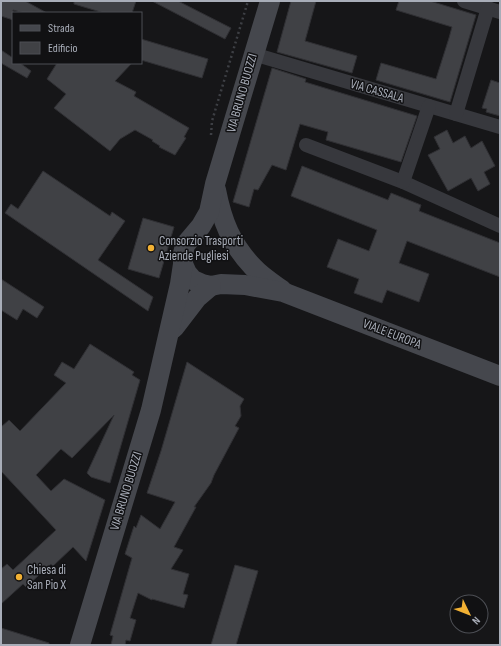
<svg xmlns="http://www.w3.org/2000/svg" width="501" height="646" font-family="'Sofia Sans Condensed',sans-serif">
  <rect width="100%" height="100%" fill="#161618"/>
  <g fill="#404145" stroke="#303034">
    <polygon points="1,1 25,1 47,13 24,13 13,10 13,20 1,16"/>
    <polygon points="74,1 136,1 132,13 104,13 74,4"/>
    <polygon points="152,1 178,1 231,28 225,39"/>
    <polygon points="291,1 316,1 305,41 357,56 352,73 277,52"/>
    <polygon points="399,1 430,1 476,15 450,102 376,80 381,63 436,79 449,38 452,27 396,10"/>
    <polygon points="141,39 208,59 202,78 141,60"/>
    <polygon points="1,50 13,58 13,63 20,63 31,71 27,78 1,63"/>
    <polygon points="57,63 132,63 115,81 136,92 134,96 189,128 184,137 186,138 175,155 159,147 160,146 152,141 153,140 135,130 120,139 110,151 54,108 66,94 47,79"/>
    <polygon points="272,68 306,79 305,82 417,116 401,162 326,140 328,132 300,124 286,170 272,165 258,190 254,189 249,207 233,202"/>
    <polygon points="491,80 500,83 500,116 486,112 487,109 482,108"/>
    <polygon points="447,130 453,143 465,136 471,148 482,141 495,166 484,172 490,184 478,191 471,178 448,191 428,155 440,149 434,137"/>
    <polygon points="302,166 388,200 391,193 421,205 419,211 500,243 500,277 407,241 399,263 429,274 419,302 387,290 382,303 354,293 359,279 327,267 338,239 369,251 377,230 291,196"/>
    <polygon points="43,171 110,216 112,212 125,221 98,260 153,297 148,311 5,213 11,204 18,209"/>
    <polygon points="143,218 174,227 159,278 128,269"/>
    <polygon points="1,279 44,307 37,318 23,309 17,320 1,310"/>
    <polygon points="90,344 134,372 132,375 140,380 110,483 91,477 87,473 114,415 72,458 61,449 36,475 51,491 64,479 105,500 86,561 73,547 53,566 51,564 26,587 23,584 1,604 1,569 7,564 13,570 56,530 1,471 1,427 9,420 20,431 66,383 54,375 62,362 74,369"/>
    <polygon points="187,362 244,399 240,406 241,416 235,426 239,428 214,475 211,483 194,507 196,507 174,547 183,550 171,569 189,574 183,594 188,595 184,608 152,599 152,600 138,593 130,618 136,620 130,641 126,640 125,645 111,645 113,636 110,635 132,558 125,554 134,526 136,528 141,515 160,529 175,502 147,493 161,451"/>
    <polygon points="235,565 258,571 236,645 211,645"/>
    <polygon points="1,628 49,643 49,645 1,645"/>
  </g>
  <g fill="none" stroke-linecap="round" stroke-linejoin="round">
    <polyline stroke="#3d3f44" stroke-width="2.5" stroke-dasharray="2 3" stroke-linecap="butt" points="211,135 212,121 248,1"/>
    <g stroke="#37383d" stroke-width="14">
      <polyline points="464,1 500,12"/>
      <polyline points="253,54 500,127"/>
      <polyline points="456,114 488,8"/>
      <polyline points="306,145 403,182 500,226"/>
      <polyline points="403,182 429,106"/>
    </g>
    <g stroke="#45474d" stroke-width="20">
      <path d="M 216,190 C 222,221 231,244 253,267 C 261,276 272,283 282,290"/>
      <polyline points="183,264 187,273 193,280 202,284 211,286 221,284 245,285 283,292 500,376"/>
      <polyline points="174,328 197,298 211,286"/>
      <polyline points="80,645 151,410 180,284 183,264 183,254 185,245 201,226 209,212 215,184 270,1"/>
    </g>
  </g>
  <g fill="#f2b134" stroke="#111113" stroke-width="1.5">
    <circle cx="151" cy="248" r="4"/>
    <circle cx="19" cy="577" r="4"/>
  </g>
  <g text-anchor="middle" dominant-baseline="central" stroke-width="3" stroke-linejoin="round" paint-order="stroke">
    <g font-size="13" fill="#a8adb8" stroke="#111113">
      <text transform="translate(377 91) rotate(16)">VIA CASSALA</text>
      <text transform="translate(242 93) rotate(-74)">VIA BRUNO BUOZZI</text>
      <text transform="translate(392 334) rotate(21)">VIALE EUROPA</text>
      <text transform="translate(126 491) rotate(-73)">VIA BRUNO BUOZZI</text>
    </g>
    <g font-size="13" fill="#a8adb8" stroke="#111113" text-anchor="start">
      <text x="159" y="241">Consorzio Trasporti<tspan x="159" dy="15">Aziende Pugliesi</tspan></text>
      <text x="27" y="570">Chiesa di<tspan x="27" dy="15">San Pio X</tspan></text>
    </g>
  </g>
  <rect width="501" height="646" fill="none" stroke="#a8adb8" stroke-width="4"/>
  <rect x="12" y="12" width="130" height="52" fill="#111113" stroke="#4d4f55"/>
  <rect x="20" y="25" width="20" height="6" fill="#45474d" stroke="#4d4f55"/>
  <text x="48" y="32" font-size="12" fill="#a8adb8">Strada</text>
  <rect x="20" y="42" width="20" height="12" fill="#404145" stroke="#4d4f55"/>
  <text x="48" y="52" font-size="12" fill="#a8adb8">Edificio</text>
  <g transform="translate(469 614) rotate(133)"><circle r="19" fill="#111113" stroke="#4d4f55"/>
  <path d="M0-3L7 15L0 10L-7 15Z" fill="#f2b134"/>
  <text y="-6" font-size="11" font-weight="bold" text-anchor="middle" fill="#a8adb8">N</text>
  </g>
</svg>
